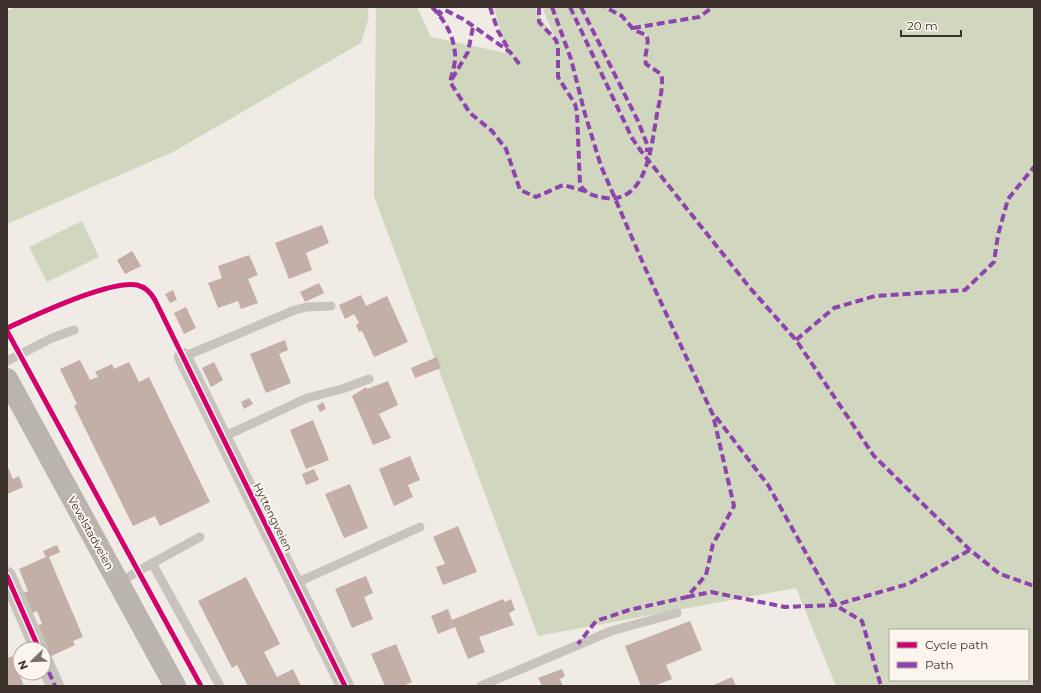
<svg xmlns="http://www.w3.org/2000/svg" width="1041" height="693" font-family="Montserrat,sans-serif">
  <rect width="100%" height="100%" fill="#f0ebe5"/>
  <g fill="#d1d6bf" fill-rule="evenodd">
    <polygon points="15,7 367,7 369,17 361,43 173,152 7,224 7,11"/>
    <path d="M 376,7 L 417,7 L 431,37 L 506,53 L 494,7 L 534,7 L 556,41 L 542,7 L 1034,7 L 1034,686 L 836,686 L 796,588 L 538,636 L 374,196 ZM 890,630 L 1028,630 L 1028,680 L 890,680 Z"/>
    <polygon points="82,221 99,257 47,282 29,247"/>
  </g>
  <g fill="#c3afa7">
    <polygon points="322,225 329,243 306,253 312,270 289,279 275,243"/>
    <polygon points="132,251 141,266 125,274 117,260"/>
    <polygon points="249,255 258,275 248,279 258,303 241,309 238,301 218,308 208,283 222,278 218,266"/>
    <polygon points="319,283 324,293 305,302 300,292"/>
    <polygon points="173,290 177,300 170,303 165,294"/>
    <polygon points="361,295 366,306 387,296 408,342 374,357 362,331 359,332 356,325 359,323 354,314 345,319 339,305"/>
    <polygon points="186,307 196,328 184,334 174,313"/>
    <polygon points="285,340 288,350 279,354 291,383 266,393 250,354"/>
    <polygon points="437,357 441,368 415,378 411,368"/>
    <polygon points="80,360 90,380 98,377 95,372 112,364 114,369 129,362 139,382 149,377 210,502 160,526 155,516 133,526 74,406 77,404 60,369"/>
    <polygon points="214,362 223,380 211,387 202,368"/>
    <polygon points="388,381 398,405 379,414 391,438 373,445 352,396 366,387 367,389"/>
    <polygon points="249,398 253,404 244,409 241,402"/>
    <polygon points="323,402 326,409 320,412 317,406"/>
    <polygon points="313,420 329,460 306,469 290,430"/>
    <polygon points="410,456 420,480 408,485 413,497 394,506 379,469"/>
    <polygon points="7,465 13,479 19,476 23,487 7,494"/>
    <polygon points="314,469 319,480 306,485 302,474"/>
    <polygon points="350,484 368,528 344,538 325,494"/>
    <polygon points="458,526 477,572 443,585 436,567 445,564 433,537"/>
    <polygon points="57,545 60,552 49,557 83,637 73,641 75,645 49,657 36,626 42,624 37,611 29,614 21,594 28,591 19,569 46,557 43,551"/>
    <polygon points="366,576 373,593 364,597 373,619 352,628 335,589"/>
    <polygon points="246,577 280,644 264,652 277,677 293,669 301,686 248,686 237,665 232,668 198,601"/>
    <polygon points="503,599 505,602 511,599 515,610 509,613 514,625 479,637 485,652 468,659 455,627 438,634 431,616 448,609 452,620"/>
    <polygon points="690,621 702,650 666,665 672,679 654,686 641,686 625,646"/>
    <polygon points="396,644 412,682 403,686 385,686 371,654"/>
    <polygon points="12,656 24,686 7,686 7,658"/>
    <polygon points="562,669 565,676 560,679 563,686 542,686 538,678"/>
    <polygon points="732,677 736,686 711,686"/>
  </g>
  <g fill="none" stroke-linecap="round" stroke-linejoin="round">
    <g stroke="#c9c3be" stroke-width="9">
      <polyline points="183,357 295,310 307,307 331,306"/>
      <polyline points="7,361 52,338 74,330"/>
      <polyline points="223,437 307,398 342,389 369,379"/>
      <polyline points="152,563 220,686"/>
      <polyline points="119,583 138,571 200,537"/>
      <polyline points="294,584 420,527"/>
      <polyline points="481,686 611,631 677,613"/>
    </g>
    <g stroke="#c9c3be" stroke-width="18">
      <polyline points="183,357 345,686"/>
      <polyline points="7,576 39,649"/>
      <polyline points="44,661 55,686"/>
    </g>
    <polyline stroke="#bab3ae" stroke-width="22" points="7,379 175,686"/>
    <g stroke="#8e44ad" stroke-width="4" stroke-dasharray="8 4" stroke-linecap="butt">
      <path d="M 432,7 C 444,19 454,36 455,54 C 456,62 452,74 450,82 L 470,113 L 492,131 L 506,149 L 520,190 L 536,197 L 563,185 L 585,191"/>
      <polyline points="490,7 498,31 509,50"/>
      <path d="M 539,7 L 539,22 L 556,40 L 558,46 L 558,77 L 575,104 L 577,112 L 580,185 C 587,195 594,196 606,198 C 646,203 651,148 656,120 C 658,106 663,91 662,78 L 661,74 L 646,64 C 643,54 651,43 646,35 L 634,30 L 622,16 L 605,7"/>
      <polyline points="552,7 571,59 585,114 601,166 646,270 713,415 734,506 713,544 706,575 687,597 629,610 596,621 578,644"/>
      <polyline points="570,7 632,138 641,151 750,288 796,340 874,456 970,550 1000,574 1034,586"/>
      <polyline points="581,7 638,121 647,144 647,152"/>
      <polyline points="438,10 439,14 445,10 463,19 510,52 520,65"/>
      <polyline points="633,28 699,17 713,7"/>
      <polyline points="452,79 468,52 473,27"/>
      <polyline points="796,340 834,308 875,296 965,290 994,262 998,235 1008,199 1034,167"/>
      <polyline points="716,417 768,485 835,605 862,621 881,686"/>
      <polyline points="687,597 711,592 785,607 835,605 908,584 970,550"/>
      <polyline points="44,661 55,686"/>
    </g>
    <g stroke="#fbf5ee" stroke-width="8">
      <g id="cycleway">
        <path d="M 7,328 C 34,316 109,280 137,285 C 146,287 151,293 155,300 L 345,686"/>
        <polyline points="7,331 201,686"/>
        <polyline points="7,576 39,649"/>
      </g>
    </g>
    <use href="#cycleway" stroke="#d6006c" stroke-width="5"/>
  </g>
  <g text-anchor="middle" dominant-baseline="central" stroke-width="4" stroke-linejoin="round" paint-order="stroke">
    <g font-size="11" fill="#3b302b" stroke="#fbf5ee">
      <text transform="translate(273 517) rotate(64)">Hyttengveien</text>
      <text transform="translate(91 533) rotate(61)">Vevelstadveien</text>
    </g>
  </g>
  <rect width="1041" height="693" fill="none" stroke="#3b302b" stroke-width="16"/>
  <rect x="889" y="629" width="140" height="52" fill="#fbf5ee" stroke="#aea6a0"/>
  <rect x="897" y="642" width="20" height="6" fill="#d6006c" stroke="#aea6a0"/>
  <text x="925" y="649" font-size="12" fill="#3b302b">Cycle path</text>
  <rect x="897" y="662" width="20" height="6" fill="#8e44ad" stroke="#aea6a0"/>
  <text x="925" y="669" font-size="12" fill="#3b302b">Path</text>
  <g transform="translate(32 661) rotate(247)"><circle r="19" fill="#fbf5ee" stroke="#aea6a0"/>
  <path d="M0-3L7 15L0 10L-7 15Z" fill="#7a716c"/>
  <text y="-6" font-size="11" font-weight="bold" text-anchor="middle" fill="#3b302b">N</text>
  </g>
  <path d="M901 30v6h60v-6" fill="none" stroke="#3b302b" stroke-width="2"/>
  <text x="907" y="30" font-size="12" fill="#3b302b" stroke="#fbf5ee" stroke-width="3" paint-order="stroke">20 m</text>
</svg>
